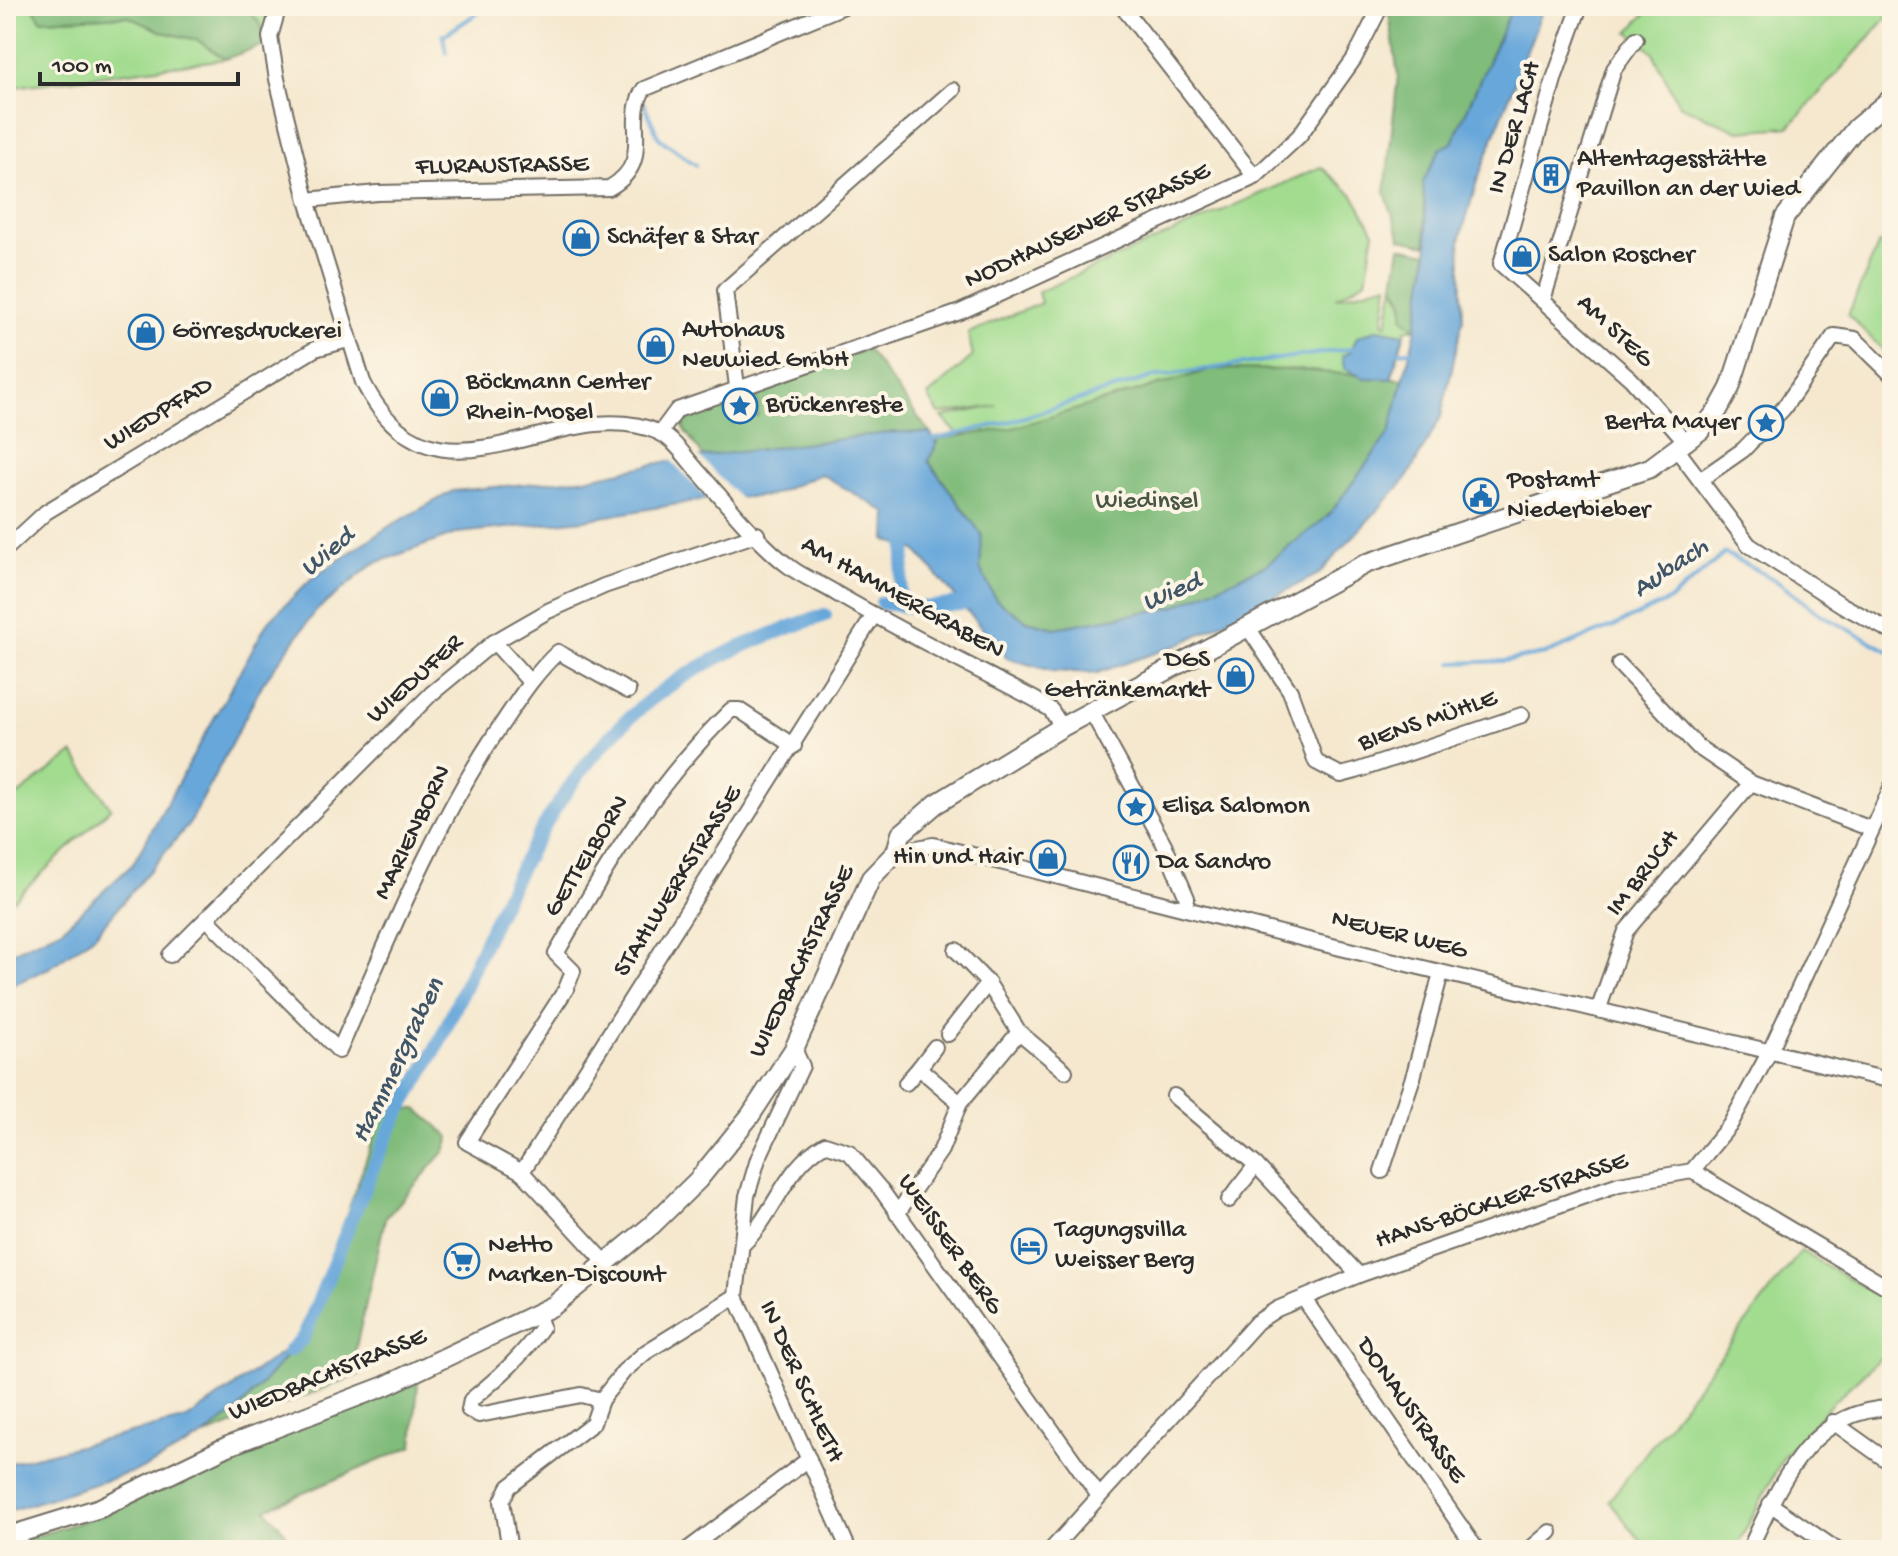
<svg xmlns="http://www.w3.org/2000/svg" width="1898" height="1556" font-family="'Gochi Hand',sans-serif">
  <rect width="100%" height="100%" fill="#fcf5e5"/>
  <filter id="ink" filterUnits="userSpaceOnUse"><feTurbulence type="fractalNoise" baseFrequency=".0125" numOctaves="2"/><feDisplacementMap in="SourceGraphic" scale="16" xChannelSelector="R" yChannelSelector="G"/><feConvolveMatrix kernelMatrix="1 2 1 2 8 2 1 2 1" color-interpolation-filters="sRGB"/></filter>
  <filter id="wash" filterUnits="userSpaceOnUse"><feTurbulence type="fractalNoise" baseFrequency=".006" numOctaves="4" result="noise"/><feDisplacementMap in="SourceGraphic" scale="32" xChannelSelector="R" yChannelSelector="G"/><feGaussianBlur stdDeviation="1.8" result="paint"/><feColorMatrix in="noise" values="0 0 0 0 0 0 0 0 0 0 0 0 0 0 0 0 0 1.4 0 .05"/><feComposite in="paint" operator="in"/></filter>
  <g filter="url(#wash)">
    <rect width="100%" height="100%" fill="#f5e8cf"/>
    <g fill="#a1dc8f" stroke="#66845d" stroke-width="2">
      <polygon points="6,6 32,6 41,20 127,16 163,32 197,40 225,59 6,88"/>
      <polygon points="244,6 282,6 270,37"/>
      <polygon points="1652,6 1892,6 1892,12 1789,127 1739,131 1679,105 1653,53 1629,32"/>
      <polygon points="1321,167 1353,195 1374,232 1366,280 1335,298 1388,284 1383,323 1387,324 1394,284 1414,329 1406,329 1391,379 1297,370 1213,369 1084,408 1087,480 968,435 959,436 942,417 997,406 939,414 928,396 973,356 968,333 1041,303 1038,292"/>
      <polygon points="1879,243 1892,248 1892,351 1888,355 1848,315"/>
      <polygon points="758,388 758,416 733,424 726,399"/>
      <polygon points="73,753 111,808 6,907 6,804"/>
      <polygon points="1801,1251 1892,1304 1892,1347 1831,1404 1784,1456 1735,1550 1648,1550 1609,1501"/>
    </g>
    <g fill="#80bc7a" stroke="#567452" stroke-width="2">
      <polygon points="32,6 244,6 260,23 267,44 225,59 197,40 163,32 127,16 41,20"/>
      <polygon points="1388,6 1513,6 1452,143 1423,182 1426,245 1401,239 1385,193 1398,75"/>
      <polygon points="1400,247 1428,253 1416,329 1403,318 1404,300 1394,284"/>
      <polygon points="867,349 930,433 896,432 704,457 683,428 687,411 726,399 733,423 758,416 758,388"/>
      <polygon points="1213,369 1297,370 1403,379 1390,432 1328,516 1266,565 1174,607 1055,628 1027,621 996,600 980,569 981,534 928,460 940,439 1012,428"/>
      <polygon points="384,1109 417,1109 450,1137 445,1151 385,1219 354,1356 366,1368 361,1374 204,1436 238,1410 303,1338"/>
      <polygon points="418,1381 413,1446 266,1509 299,1550 6,1550 6,1545 103,1515 231,1456"/>
    </g>
    <g fill="#67a7da" stroke="#496982" stroke-width="2">
      <polygon points="1513,6 1544,6 1477,181 1460,240 1463,319 1441,417 1407,478 1319,574 1178,645 1097,673 1052,671 1007,658 916,550 886,540 887,513 821,474 769,496 707,499 584,520 458,533 373,564 316,611 263,683 190,823 95,935 49,968 6,988 6,955 62,929 133,864 267,623 311,579 388,527 453,491 589,478 669,461 896,432 930,433 937,444 928,461 982,535 980,569 996,600 1027,621 1055,628 1174,607 1266,565 1328,516 1390,432 1416,329 1428,253 1423,182 1440,149 1452,143"/>
      <polygon points="1378,329 1404,334 1391,379 1363,378 1344,368 1342,356 1351,351 1357,337"/>
      <polygon points="303,1338 238,1410 204,1436 145,1468 6,1512 6,1464 187,1419"/>
    </g>
    <polygon fill="#f5e8cf" points="697,454 742,501 711,503 668,457"/>
    <g fill="none" stroke-linecap="round" stroke-linejoin="round">
      <g stroke="#67a7da" stroke-width="4">
        <polyline points="446,53 443,36 479,12 478,6"/>
        <polyline points="644,104 659,138 696,165"/>
        <polyline points="1393,352 1411,351"/>
        <polyline points="932,440 1012,421 1152,377 1356,348"/>
        <polyline points="1452,663 1504,661 1545,654 1614,626 1670,600 1725,553 1775,580 1820,614 1892,653"/>
      </g>
      <g stroke="#67a7da" stroke-width="14">
        <polyline points="882,603 924,608 977,602"/>
        <polyline points="898,603 908,528"/>
        <path d="M 289,1351 L 303,1338 C 333,1268 359,1195 392,1126 C 407,1095 428,1067 442,1036 C 495,923 541,795 637,711 C 690,664 759,637 825,615"/>
      </g>
    </g>
  </g>
  <g filter="url(#ink)">
    <g fill="none" stroke-linecap="round" stroke-linejoin="round">
      <g stroke="#726d64" stroke-width="18">
        <g id="minor">
          <path d="M 279,6 L 270,37 L 277,79 L 307,200 L 363,382 C 436,526 557,389 658,432 C 674,439 686,458 697,470 C 724,500 758,544 790,567 C 804,578 822,584 837,594 C 902,632 969,665 1036,700 L 1051,710 L 1062,727"/>
          <polyline points="1122,6 1255,177"/>
          <polyline points="1580,6 1555,76 1501,264 1631,379 1687,443"/>
          <path d="M 307,200 L 377,193 L 609,188 C 657,161 622,122 644,89 L 844,6"/>
          <polyline points="1543,300 1614,69 1636,39"/>
          <polyline points="737,387 725,290 953,90"/>
          <polyline points="660,433 677,410 960,312 1255,177 1299,136 1354,59 1381,6"/>
          <polyline points="1678,451 1749,545 1842,605 1892,632"/>
          <polyline points="1700,480 1743,450 1783,409 1834,336 1855,339 1892,375"/>
          <polyline points="6,549 46,512 315,349 348,340"/>
          <polyline points="1247,626 1290,691 1316,762 1341,775 1356,771 1522,715"/>
          <polyline points="494,642 530,682"/>
          <polyline points="1619,664 1698,747 1751,783"/>
          <polyline points="1091,711 1164,844 1187,898 1185,906"/>
          <polyline points="896,852 933,845 1324,944 1892,1081"/>
          <path d="M 207,919 L 339,1051 C 387,943 430,833 495,734 C 515,705 532,676 558,652 L 628,691"/>
          <polyline points="956,950 988,983 1019,1032 1065,1071"/>
          <polyline points="170,955 431,694 494,642 548,611 604,586 757,534"/>
          <polyline points="1599,1008 1626,931 1751,783 1871,829"/>
          <polyline points="948,1034 988,983"/>
          <polyline points="935,1047 919,1068 960,1103"/>
          <polyline points="794,1049 802,1066 758,1159 747,1196 736,1296 849,1550"/>
          <polyline points="906,1083 919,1068"/>
          <polyline points="1174,1096 1256,1165 1359,1275"/>
          <polyline points="1382,1171 1414,1074 1441,973"/>
          <polyline points="1692,1171 1892,1290"/>
          <polyline points="522,1172 874,615"/>
          <polyline points="1229,1200 1256,1165"/>
          <polyline points="897,1214 941,1150 960,1103 1019,1032"/>
          <path d="M 742,1245 C 775,1215 784,1167 825,1144 L 849,1152 L 882,1191 L 1099,1496"/>
          <path d="M 608,1265 L 522,1172 L 467,1142 L 566,989 L 573,971 L 556,954 C 606,866 657,781 731,710 L 739,710 L 794,746"/>
          <polyline points="1304,1299 1477,1550"/>
          <path d="M 538,1314 L 542,1327 C 522,1357 498,1378 471,1400 L 469,1410 L 479,1415 L 581,1395 L 601,1400"/>
          <polyline points="1833,1422 1892,1464"/>
          <polyline points="1770,1504 1837,1550"/>
          <polyline points="510,1550 502,1501 509,1487 593,1423 601,1400 624,1371 646,1352 736,1296"/>
          <polyline points="687,1550 809,1459"/>
          <polyline points="1051,1550 1257,1322 1277,1309 1359,1275 1619,1184 1692,1171 1730,1125 1770,1051 1892,786"/>
          <polyline points="1529,1550 1550,1532"/>
          <path d="M 1749,1550 C 1780,1485 1809,1409 1892,1408"/>
        </g>
      </g>
      <g stroke="#726d64" stroke-width="22">
        <polyline id="major" points="6,1537 100,1508 228,1446 385,1386 553,1306 652,1225 698,1180 750,1116 794,1049 871,878 896,852 901,834 936,804 1062,727 1365,564 1650,468 1701,430 1718,410 1730,388 1785,217 1856,128 1892,98"/>
      </g>
      <use href="#minor" stroke="#fff" stroke-width="14"/>
      <use href="#major" stroke="#fff" stroke-width="18"/>
    </g>
  </g>
  <defs>
    <g id="building-ring" transform="scale(1.8)"><circle r="9.5" fill="#fcf5e5" stroke="#1f6fb2" stroke-width="1.5"/><path d="M-4-6H4V6H1V3H-1V6H-4ZM-2.5-4.3h1.7v1.8h-1.7ZM.8-4.3h1.7v1.8H.8ZM-2.5-1h1.7V.8h-1.7ZM.8-1h1.7V.8H.8Z" fill="#1f6fb2"/></g>
    <g id="shop-ring" transform="scale(1.8)"><circle r="9.5" fill="#fcf5e5" stroke="#1f6fb2" stroke-width="1.5"/><path d="M-5-2.5h2.3a2.7 3.5 0 0 1 5.4 0H5L5.5 6h-11ZM-1.5-2.5h3a1.5 2.3 0 0 0-3 0Z" fill="#1f6fb2"/></g>
    <g id="sight-ring" transform="scale(1.8)"><circle r="9.5" fill="#fcf5e5" stroke="#1f6fb2" stroke-width="1.5"/><path d="M0-6L1.8-2.2L6-1.7L2.9 1.2L3.7 5.4L0 3.3L-3.7 5.4L-2.9 1.2L-6-1.7L-1.8-2.2Z" fill="#1f6fb2"/></g>
    <g id="civic-ring" transform="scale(1.8)"><circle r="9.5" fill="#fcf5e5" stroke="#1f6fb2" stroke-width="1.5"/><path d="M-.6-6.5H3V-4.5H.6V-3L4-1V1h2V6H-6V1h2V-1L-.6-3ZM-1.2 2.5V6h2.4V2.5Z" fill="#1f6fb2"/></g>
    <g id="restaurant-ring" transform="scale(1.8)"><circle r="9.5" fill="#fcf5e5" stroke="#1f6fb2" stroke-width="1.5"/><path d="M-5-6h1v4h1v-4h1v4h1v-4h1v5L-1.5 .5V6h-2V.5L-5-1ZM5-6V6H3V1.5H1.5Q1.5-4 5-6Z" fill="#1f6fb2"/></g>
    <g id="hotel-ring" transform="scale(1.8)"><circle r="9.5" fill="#fcf5e5" stroke="#1f6fb2" stroke-width="1.5"/><path d="M-6-4.5h1.5V1H6V5H4.5V3h-9V5H-6ZM-4 0a1.8 1.8 0 1 1 3.6 0ZM.5 0V-2.5h3Q6-2.5 6 0Z" fill="#1f6fb2"/></g>
    <g id="supermarket-ring" transform="scale(1.8)"><circle r="9.5" fill="#fcf5e5" stroke="#1f6fb2" stroke-width="1.5"/><path d="M-6-5.5h2.5l.6 2H6L4.5 2H-2.5L-4.4-4H-6ZM-1.5 3.2a1.3 1.3 0 1 0 .1 0ZM3 3.2a1.3 1.3 0 1 0 .1 0Z" fill="#1f6fb2"/></g>
  </defs>
  <g fill-rule="evenodd">
    <use href="#building-ring" x="1551" y="175"/>
    <use href="#shop-ring" x="581" y="238"/>
    <use href="#shop-ring" x="1522" y="256"/>
    <use href="#shop-ring" x="146" y="332"/>
    <use href="#shop-ring" x="656" y="346"/>
    <use href="#shop-ring" x="440" y="398"/>
    <use href="#sight-ring" x="740" y="406"/>
    <use href="#sight-ring" x="1766" y="423"/>
    <use href="#civic-ring" x="1481" y="496"/>
    <use href="#shop-ring" x="1236" y="676"/>
    <use href="#sight-ring" x="1136" y="807"/>
    <use href="#shop-ring" x="1048" y="858"/>
    <use href="#restaurant-ring" x="1131" y="863"/>
    <use href="#hotel-ring" x="1029" y="1246"/>
    <use href="#supermarket-ring" x="462" y="1261"/>
  </g>
  <g text-anchor="middle" dominant-baseline="central" stroke-width="8" stroke-linejoin="round" paint-order="stroke">
    <g font-size="26" fill="#2b2b2b" stroke="#fcf5e5">
      <text transform="translate(1516 128) rotate(-74)">IN DER LACH</text>
      <text transform="translate(502 167) rotate(-1)">FLURAUSTRASSE</text>
      <text transform="translate(1088 227) rotate(-25)">NODHAUSENER STRASSE</text>
      <text transform="translate(1614 332) rotate(43)">AM STEG</text>
      <text transform="translate(159 415) rotate(-31)">WIEDPFAD</text>
      <text transform="translate(902 599) rotate(29)">AM HAMMERGRABEN</text>
      <text transform="translate(416 680) rotate(-42)">WIEDUFER</text>
      <text transform="translate(1428 722) rotate(-19)">BIENS MÜHLE</text>
      <text transform="translate(414 833) rotate(-64)">MARIENBORN</text>
      <text transform="translate(588 857) rotate(-58)">GETTELBORN</text>
      <text transform="translate(1644 874) rotate(-52)">IM BRUCH</text>
      <text transform="translate(679 882) rotate(-58)">STAHLWERKSTRASSE</text>
      <text transform="translate(1399 936) rotate(14)">NEUER WEG</text>
      <text transform="translate(803 962) rotate(-64)">WIEDBACHSTRASSE</text>
      <text transform="translate(1502 1202) rotate(-18)">HANS-BÖCKLER-STRASSE</text>
      <text transform="translate(949 1245) rotate(55)">WEISSER BERG</text>
      <text transform="translate(328 1376) rotate(-22)">WIEDBACHSTRASSE</text>
      <text transform="translate(800 1382) rotate(66)">IN DER SCHLETH</text>
      <text transform="translate(1410 1411) rotate(55)">DONAUSTRASSE</text>
    </g>
    <g font-size="26" fill="#2b2b2b" stroke="#fcf5e5" text-anchor="start">
      <text x="1577" y="160">Altentagesstätte<tspan x="1577" dy="30">Pavillon an der Wied</tspan></text>
      <text x="607" y="238">Schäfer &amp; Star</text>
      <text x="1548" y="256">Salon Roscher</text>
      <text x="682" y="331">Autohaus<tspan x="682" dy="30">Neuwied GmbH</tspan></text>
      <text x="172" y="332">Görresdruckerei</text>
      <text x="466" y="383">Böckmann Center<tspan x="466" dy="30">Rhein-Mosel</tspan></text>
      <text x="766" y="406">Brückenreste</text>
      <text x="1740" y="423" text-anchor="end">Berta Mayer</text>
      <text x="1507" y="481">Postamt<tspan x="1507" dy="30">Niederbieber</tspan></text>
      <text x="1210" y="661" text-anchor="end">DGS<tspan x="1210" dy="30">Getränkemarkt</tspan></text>
      <text x="1162" y="807">Elisa Salomon</text>
      <text x="1022" y="858" text-anchor="end">Hin und Hair</text>
      <text x="1157" y="863">Da Sandro</text>
      <text x="1055" y="1231">Tagungsvilla<tspan x="1055" dy="30">Weisser Berg</tspan></text>
      <text x="488" y="1246">Netto<tspan x="488" dy="30">Marken-Discount</tspan></text>
    </g>
    <g font-size="26" fill="#485744" stroke="#fcf5e5">
      <text x="1147" y="502">Wiedinsel</text>
    </g>
    <g font-size="28" font-style="italic" fill="#405668" stroke="#fcf5e5">
      <text transform="translate(328 553) rotate(-40)">Wied</text>
      <text transform="translate(1671 569) rotate(-34)">Aubach</text>
      <text transform="translate(1172 593) rotate(-23)">Wied</text>
      <text transform="translate(399 1061) rotate(-64)">Hammergraben</text>
    </g>
  </g>
  <rect width="1898" height="1556" fill="none" stroke="#fcf5e5" stroke-width="32"/>
  <path d="M40 72v12h198v-12" fill="none" stroke="#2b2b2b" stroke-width="4"/>
  <text x="52" y="72" font-size="24" fill="#2b2b2b" stroke="#fcf5e5" stroke-width="6" paint-order="stroke">100 m</text>
</svg>
